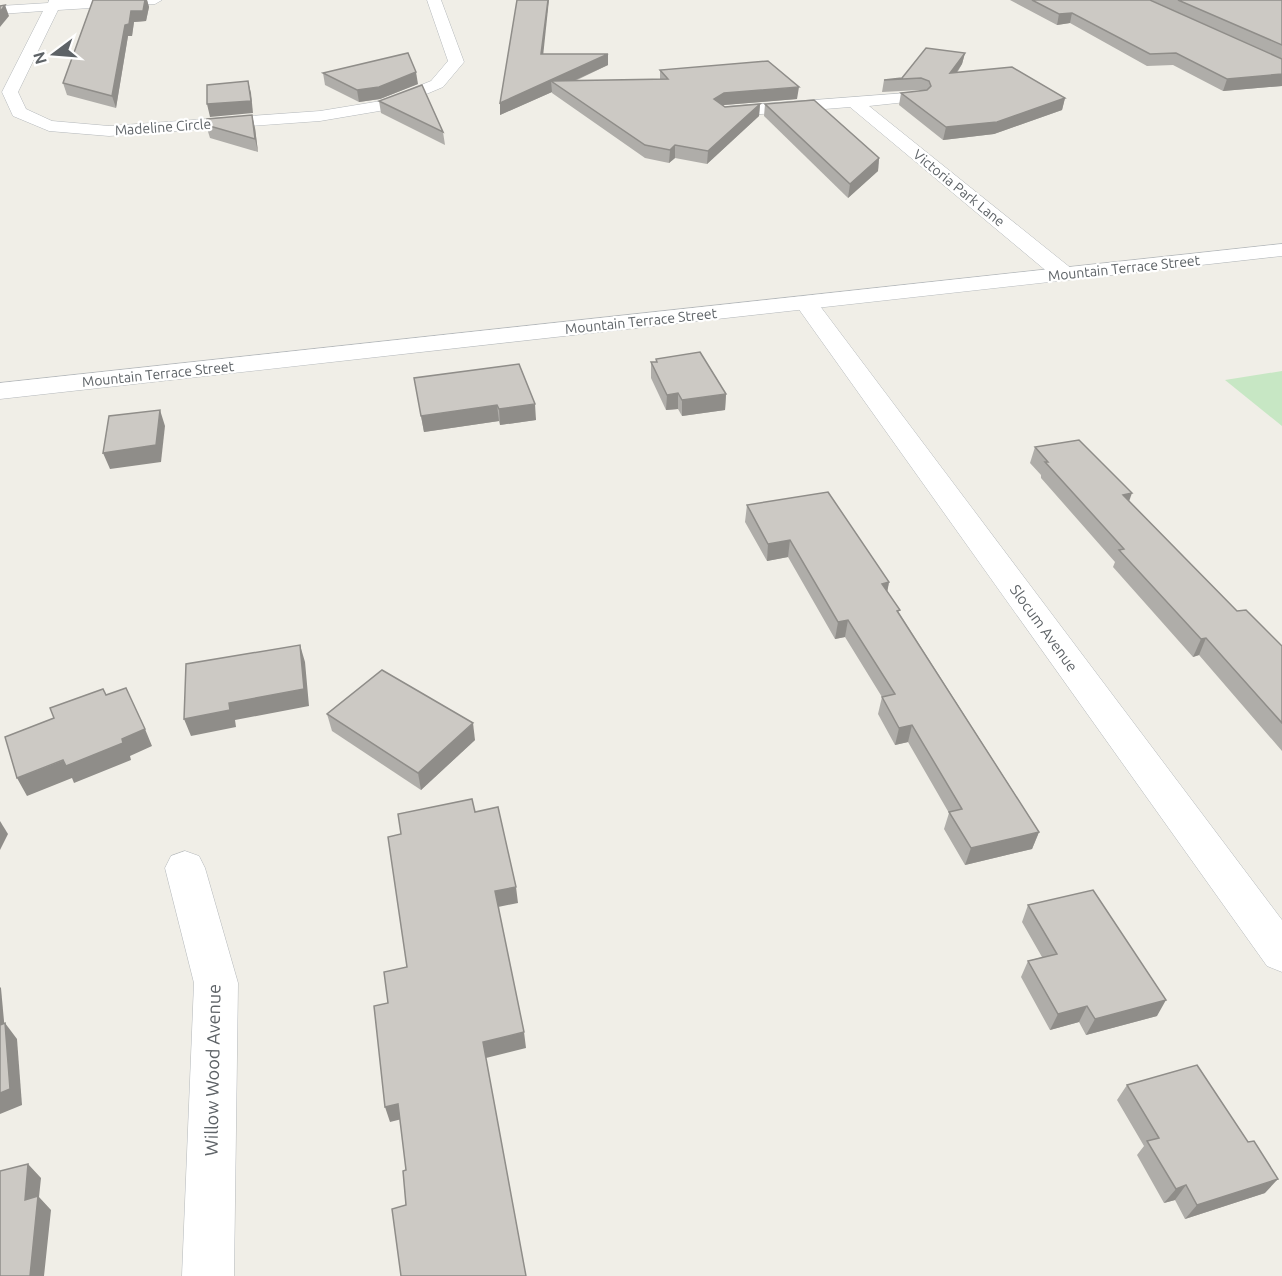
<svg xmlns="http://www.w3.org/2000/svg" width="1282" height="1276" font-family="Ubuntu,sans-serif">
  <rect width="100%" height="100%" fill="#f0eee7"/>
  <polygon fill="#c7e7c4" points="1282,371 1282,426 1225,380"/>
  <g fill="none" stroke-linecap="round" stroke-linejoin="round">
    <g stroke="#b4b8bb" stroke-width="1">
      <g id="minor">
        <polygon points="49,0 162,0 155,4 58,10 18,92 26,109 52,121 109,126 320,111 381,101 431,81 448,61 427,0 441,0 464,62 443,87 391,109 320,121 109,136 49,131 13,116 2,92 43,11 0,14 0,6 48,3"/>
        <polygon points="919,92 925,94 927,97 925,100 869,106 1072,269 1075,274 1072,279 1056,279 850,107 724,117 716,112 724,107"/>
        <polygon points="806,296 814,298 1282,920 1282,972 1267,966 798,308 795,303 798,298"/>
        <polygon points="185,851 199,856 205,868 238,983 234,1276 182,1276 194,983 165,868 171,856"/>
      </g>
    </g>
    <g stroke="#b4b8bb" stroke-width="1">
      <polygon id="tertiary" points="1282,244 1282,256 0,399 0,383"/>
    </g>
    <use href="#minor" fill="#fff" fill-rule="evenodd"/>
    <use href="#tertiary" fill="#fff" fill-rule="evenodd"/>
  </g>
  <g fill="#afada9">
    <polygon points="93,0 147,0 149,7 146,21 134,22 132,36 128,36 116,108 67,95 63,83"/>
    <polygon points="1010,0 1151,0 1282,59 1282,86 1223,91 1173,65 1147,66 1070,23 1057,25"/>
    <polygon points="1151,0 1282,0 1282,59"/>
    <polygon points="965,53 962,64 957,73 1065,98 1062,110 994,134 943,140 899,105 901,93 921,91 919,90 882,92 884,80 902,78"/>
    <polygon points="543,54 608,65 575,81 660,79 660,70 797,99 723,105 725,107 760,104 759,116 707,164 675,158 669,163 645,158 552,93 552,92 500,115 500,103"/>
    <polygon points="323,73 418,84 380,99 359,102 325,85"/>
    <polygon points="379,101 443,132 445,145 381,113"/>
    <polygon points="765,104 879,158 878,171 848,198 764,116"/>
    <polygon points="206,125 255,128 258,152 210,138"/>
    <polygon points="656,359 726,394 725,410 682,416 678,409 666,410 651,378 651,362 656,362"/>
    <polygon points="519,364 536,420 500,425 499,421 424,432 414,378"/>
    <polygon points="1035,447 1129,501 1237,611 1282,646 1282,751 1199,655 1193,657 1113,567 1115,562 1041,478 1041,475 1030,463"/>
    <polygon points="747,505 889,582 887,591 900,614 1039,832 1032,849 965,865 944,829 949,813 908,742 895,745 878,714 882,697 845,637 835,639 788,557 767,561 745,522"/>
    <polygon points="327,714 475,740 421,790 332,731"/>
    <polygon points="1028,905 1157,1016 1086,1035 1079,1022 1050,1030 1021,977 1028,961 1042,957 1022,922"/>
    <polygon points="1127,1085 1265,1193 1185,1219 1175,1200 1164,1203 1137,1155 1144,1146 1117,1100"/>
  </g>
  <g fill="#8f8d89">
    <polygon points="145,0 147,0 149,7 146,21 134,22 132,36 128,36 116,108 112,96 125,25 131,11"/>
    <polygon points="548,0 549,0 542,66 541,54"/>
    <polygon points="5,5 9,16 0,27 0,12"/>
    <polygon points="1072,13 1070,23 1057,25 1059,14"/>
    <polygon points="965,53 962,64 948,85 950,73"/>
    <polygon points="608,54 608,65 560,87 551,81 552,92 500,115 500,103"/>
    <polygon points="416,72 418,84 380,99 359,102 357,90"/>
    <polygon points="1282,74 1282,86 1223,91 1227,79"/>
    <polygon points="248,81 251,93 253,113 210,117 207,104"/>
    <polygon points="799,87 797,99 724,105 714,111 714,99 724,93"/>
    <polygon points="1065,98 1062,110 994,134 943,140 946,127"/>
    <polygon points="760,104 759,116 707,164 708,151"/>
    <polygon points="252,115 255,128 258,152 255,139"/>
    <polygon points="675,145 675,158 669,163 670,150"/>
    <polygon points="879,158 878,171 848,198 850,184"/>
    <polygon points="678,393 678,409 666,410 667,395"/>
    <polygon points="726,394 725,410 682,416 682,400"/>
    <polygon points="535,404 536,420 500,425 499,409"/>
    <polygon points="497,405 499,421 424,432 421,416"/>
    <polygon points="160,410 165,426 161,462 110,469 103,453"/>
    <polygon points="1132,493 1126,510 1123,495"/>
    <polygon points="790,540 788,557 767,561 768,544"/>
    <polygon points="889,582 886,599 882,584"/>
    <polygon points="848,620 845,637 835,639 838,622"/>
    <polygon points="1206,638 1199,655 1193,657 1201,639"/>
    <polygon points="300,645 305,662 309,706 235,720 236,727 191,736 184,719 229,703"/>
    <polygon points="473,723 475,740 421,790 418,773"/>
    <polygon points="912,725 908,742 895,745 899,728"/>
    <polygon points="145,729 152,746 130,756 131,760 74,783 72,778 27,796 17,778"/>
    <polygon points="0,821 8,834 0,850"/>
    <polygon points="1039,832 1032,849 965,865 971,848"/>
    <polygon points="516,887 518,903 498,907 495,891"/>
    <polygon points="0,987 1,988 6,1043 0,1035"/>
    <polygon points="1166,1000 1157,1016 1086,1035 1095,1019"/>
    <polygon points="1087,1006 1079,1022 1050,1030 1058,1014"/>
    <polygon points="5,1023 17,1039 22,1105 0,1114 0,1093"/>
    <polygon points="524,1032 526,1048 486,1058 483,1042"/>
    <polygon points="398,1104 402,1119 390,1122 385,1107"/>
    <polygon points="28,1164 41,1178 39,1197 51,1210 44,1276 30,1276 25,1200"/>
    <polygon points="1278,1179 1265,1193 1185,1219 1197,1205"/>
    <polygon points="1186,1185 1175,1200 1164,1203 1176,1189"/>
  </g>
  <g fill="#ccc9c4" stroke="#8f8d89" stroke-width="1.5">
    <polygon points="93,0 145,0 143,11 131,11 129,24 125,25 112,96 63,83"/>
    <polygon points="517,0 548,0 541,54 608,54 500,103"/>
    <polygon points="1032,0 1150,0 1282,59 1282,74 1227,79 1176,53 1150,54 1072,13 1059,14"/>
    <polygon points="1178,0 1282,0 1282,45"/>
    <polygon points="5,5 0,12 0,6"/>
    <polygon points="926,48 965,53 950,73 1012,67 1065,98 997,122 946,127 901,93 927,90 931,86 929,81 921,78 884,80 902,78"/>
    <polygon points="408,53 416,72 379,87 357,90 323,73"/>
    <polygon points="768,61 799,87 724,93 714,99 725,107 760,104 708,151 675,145 670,150 645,145 551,81 668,79 660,70"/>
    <polygon points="248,81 251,101 207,104 207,85"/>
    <polygon points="422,85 443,132 379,101"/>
    <polygon points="814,100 879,158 850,184 765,104"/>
    <polygon points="252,115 255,139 206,125 207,119"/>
    <polygon points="700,352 726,394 682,400 678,393 667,395 651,362 657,362 656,359"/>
    <polygon points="519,364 535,404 499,409 497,405 421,416 414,378"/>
    <polygon points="160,410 156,445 103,453 109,416"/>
    <polygon points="1079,440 1132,493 1123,495 1237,611 1246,610 1282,646 1282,723 1206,638 1201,639 1119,550 1124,549 1045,462 1048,462 1035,447"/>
    <polygon points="828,492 889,582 882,584 900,610 897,611 1039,832 971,848 949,812 962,809 912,725 899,728 882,697 895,694 848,620 838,622 790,540 768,544 747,505"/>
    <polygon points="300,645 304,689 229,703 230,710 184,719 186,664"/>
    <polygon points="382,670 473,723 418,773 327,714"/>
    <polygon points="126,688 145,729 122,739 123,743 66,766 63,760 17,778 5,737 54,718 50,708 103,689 106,695"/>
    <polygon points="472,799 475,812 498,807 516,887 495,891 524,1032 483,1042 526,1276 401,1276 392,1209 406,1205 403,1171 406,1170 398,1104 385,1107 374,1006 388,1003 384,972 407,967 388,837 401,834 398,814"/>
    <polygon points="1093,890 1166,1000 1095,1019 1087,1006 1058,1014 1028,961 1057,954 1028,905"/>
    <polygon points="5,1023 10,1089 0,1093 0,1025"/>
    <polygon points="1197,1065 1248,1142 1254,1141 1278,1179 1197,1205 1186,1185 1176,1189 1147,1141 1159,1138 1127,1085"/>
    <polygon points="28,1164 25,1200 38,1196 30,1276 0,1276 0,1171"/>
  </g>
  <g text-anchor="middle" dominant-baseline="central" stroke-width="4.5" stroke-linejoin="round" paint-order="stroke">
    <g font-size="14" fill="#5e6367" stroke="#fff">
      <text transform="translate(163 127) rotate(-4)">Madeline Circle</text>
      <text transform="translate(959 188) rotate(39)">Victoria Park Lane</text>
      <text transform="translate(1124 268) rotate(-6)">Mountain Terrace Street</text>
      <text transform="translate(641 321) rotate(-6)">Mountain Terrace Street</text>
      <text transform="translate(158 374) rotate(-6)">Mountain Terrace Street</text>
    </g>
    <g font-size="15" fill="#5e6367" stroke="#fff">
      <text transform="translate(1044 628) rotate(54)">Slocum Avenue</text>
    </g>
    <g font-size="18" fill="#5e6367" stroke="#fff">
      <text transform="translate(212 1070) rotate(-89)">Willow Wood Avenue</text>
    </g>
  </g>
  <g transform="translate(54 54) rotate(254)" stroke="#ffffff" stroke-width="4.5" paint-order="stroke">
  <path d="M0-4.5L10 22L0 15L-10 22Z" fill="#5e6367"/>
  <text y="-9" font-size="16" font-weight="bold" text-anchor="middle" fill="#5e6367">N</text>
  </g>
</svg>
